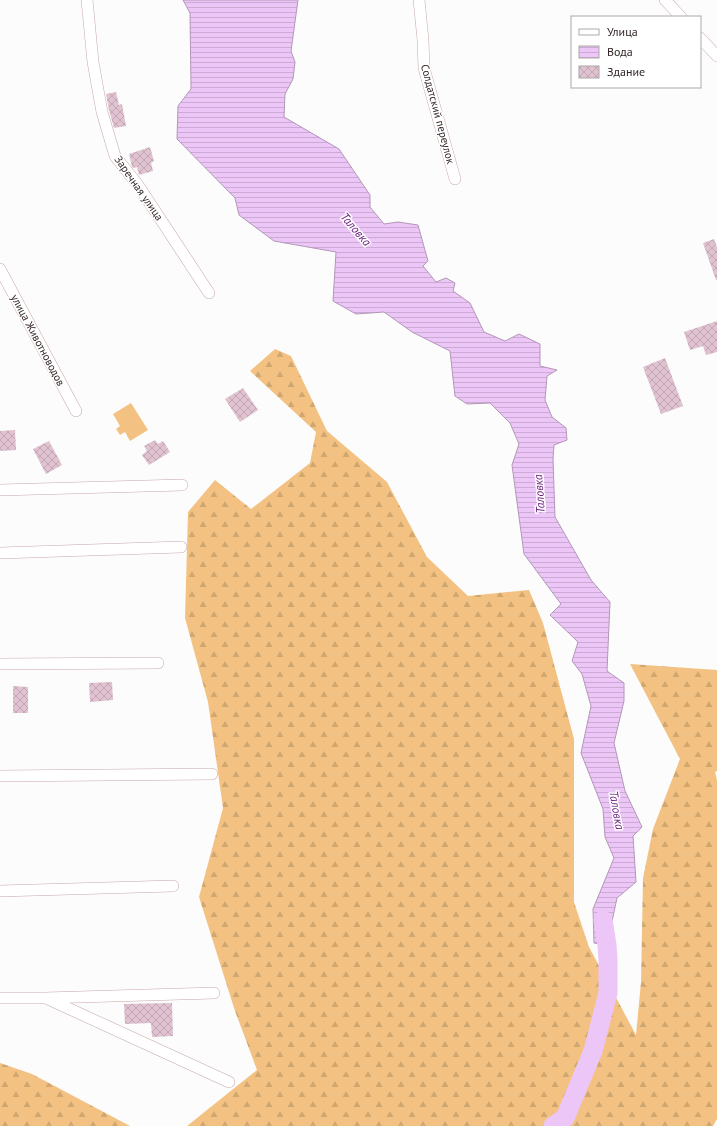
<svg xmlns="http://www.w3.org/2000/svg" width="717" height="1126" font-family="'PT Sans',sans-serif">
  <defs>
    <pattern id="forest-firs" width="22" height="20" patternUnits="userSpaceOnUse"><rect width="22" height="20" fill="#f3c282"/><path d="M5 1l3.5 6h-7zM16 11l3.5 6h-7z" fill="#d1a770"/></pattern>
    <pattern id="water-rules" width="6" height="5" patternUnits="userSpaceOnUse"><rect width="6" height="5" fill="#ecc6f7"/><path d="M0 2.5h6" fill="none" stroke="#cbaad4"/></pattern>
    <pattern id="building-cross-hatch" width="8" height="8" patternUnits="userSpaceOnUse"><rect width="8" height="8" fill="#e0c2d1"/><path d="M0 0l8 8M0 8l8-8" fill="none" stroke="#c1a7b3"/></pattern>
  </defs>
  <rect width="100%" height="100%" fill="#fcfcfc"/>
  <g fill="url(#forest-firs)">
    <polygon points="275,349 291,356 327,431 387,482 427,557 468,596 529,590 543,623 574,739 574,902 589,947 636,1035 641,982 643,878 653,829 680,759 630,664 717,670 717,771 715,772 717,780 717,1119 713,1126 187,1126 257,1070 235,1011 199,897 223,808 208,702 185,618 188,512 215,480 251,509 310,463 316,432 250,371"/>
    <polygon points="0,1063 32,1074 130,1126 0,1126"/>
  </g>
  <polygon fill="#f3c282" points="131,403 148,430 130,441 125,432 120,435 116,429 120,426 113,414"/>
  <polygon fill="url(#water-rules)" stroke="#b496b8" points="183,0 298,0 291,51 295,62 293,79 285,94 284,117 339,149 370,195 370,207 384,224 398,222 418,225 428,261 423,266 436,282 446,278 455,283 453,291 470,303 484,332 505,341 519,334 540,344 540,366 557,370 547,376 545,400 552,417 566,428 567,440 554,445 553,459 555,517 591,580 610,602 607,671 624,683 624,701 614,743 625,791 642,827 633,836 636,882 617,898 607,945 594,943 593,909 614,858 605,837 603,809 581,753 591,706 582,674 572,661 578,642 550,615 561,604 524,554 512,465 519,444 510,423 490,403 467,404 455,396 450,351 412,332 384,312 356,314 333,301 336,252 274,241 239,215 235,198 177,139 178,106 191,89 190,13"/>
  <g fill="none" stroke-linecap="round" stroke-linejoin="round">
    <polyline stroke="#ecc6f7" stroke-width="19" points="553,1126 565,1118 593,1051 608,993 608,960 607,945 603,920"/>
  </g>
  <g fill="url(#building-cross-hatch)">
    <polygon points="116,92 119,105 122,104 126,126 114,128 109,110 106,94"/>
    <polygon points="150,147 154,161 151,163 153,171 139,175 137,167 133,168 132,167 129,154"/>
    <polygon points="714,239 717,247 717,280 716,280 703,243"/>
    <polygon points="717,321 717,352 706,355 703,346 690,350 684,332"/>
    <polygon points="665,358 683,406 661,414 643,367"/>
    <polygon points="243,388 258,410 240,422 225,399"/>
    <polygon points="15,430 16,450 0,451 0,431"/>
    <polygon points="155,440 158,444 163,441 170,452 149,465 142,455 147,451 144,446"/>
    <polygon points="49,441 62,465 46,474 33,449"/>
    <polygon points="112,682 113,700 90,702 89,683"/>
    <polygon points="13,686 28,687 28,713 13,713"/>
    <polygon points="172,1003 173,1036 152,1037 151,1023 125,1024 124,1004"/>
  </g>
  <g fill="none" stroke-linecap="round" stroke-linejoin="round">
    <g stroke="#c8a7a8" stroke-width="12">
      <g id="street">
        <polyline points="87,0 93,62 102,112 115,156 138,185 209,293"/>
        <polyline points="419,0 423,40 424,68 455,179"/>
        <polyline points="665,0 681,17"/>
        <polyline points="700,38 717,56"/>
        <polyline points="0,269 76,411"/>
        <polyline points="0,490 182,485"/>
        <polyline points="0,553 181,547"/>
        <polyline points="0,664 158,663"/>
        <polyline points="0,776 212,774"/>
        <polyline points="0,891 173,886"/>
        <polyline points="0,998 45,998 214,993"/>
        <polyline points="48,999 229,1082"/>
      </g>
    </g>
    <use href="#street" stroke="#fff" stroke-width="11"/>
  </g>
  <g text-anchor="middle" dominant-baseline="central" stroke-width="3" stroke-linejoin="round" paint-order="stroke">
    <g font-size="11" fill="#322626" stroke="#fff">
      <text transform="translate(438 114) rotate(75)">Солдатский переулок</text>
      <text transform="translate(139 188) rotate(55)">Заречная улица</text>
      <text transform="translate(38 340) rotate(62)">улица Животноводов</text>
    </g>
    <g font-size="12" font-style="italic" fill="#6e2381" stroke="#fff">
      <text transform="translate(356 229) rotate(49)">Таловка</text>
      <text transform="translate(539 494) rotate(-94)">Таловка</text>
      <text transform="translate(617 810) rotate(80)">Таловка</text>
    </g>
  </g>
  <rect x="571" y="16" width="130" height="72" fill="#ffffff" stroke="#ada8a8"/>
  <rect x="579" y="29" width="20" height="6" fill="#ffffff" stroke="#ada8a8"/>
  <text x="607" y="36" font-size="12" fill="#322626">Улица</text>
  <rect x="579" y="46" width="20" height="12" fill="url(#water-rules)" stroke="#ada8a8"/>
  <text x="607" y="56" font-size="12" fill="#322626">Вода</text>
  <rect x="579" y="66" width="20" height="12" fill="url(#building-cross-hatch)" stroke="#ada8a8"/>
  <text x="607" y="76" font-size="12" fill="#322626">Здание</text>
</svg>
